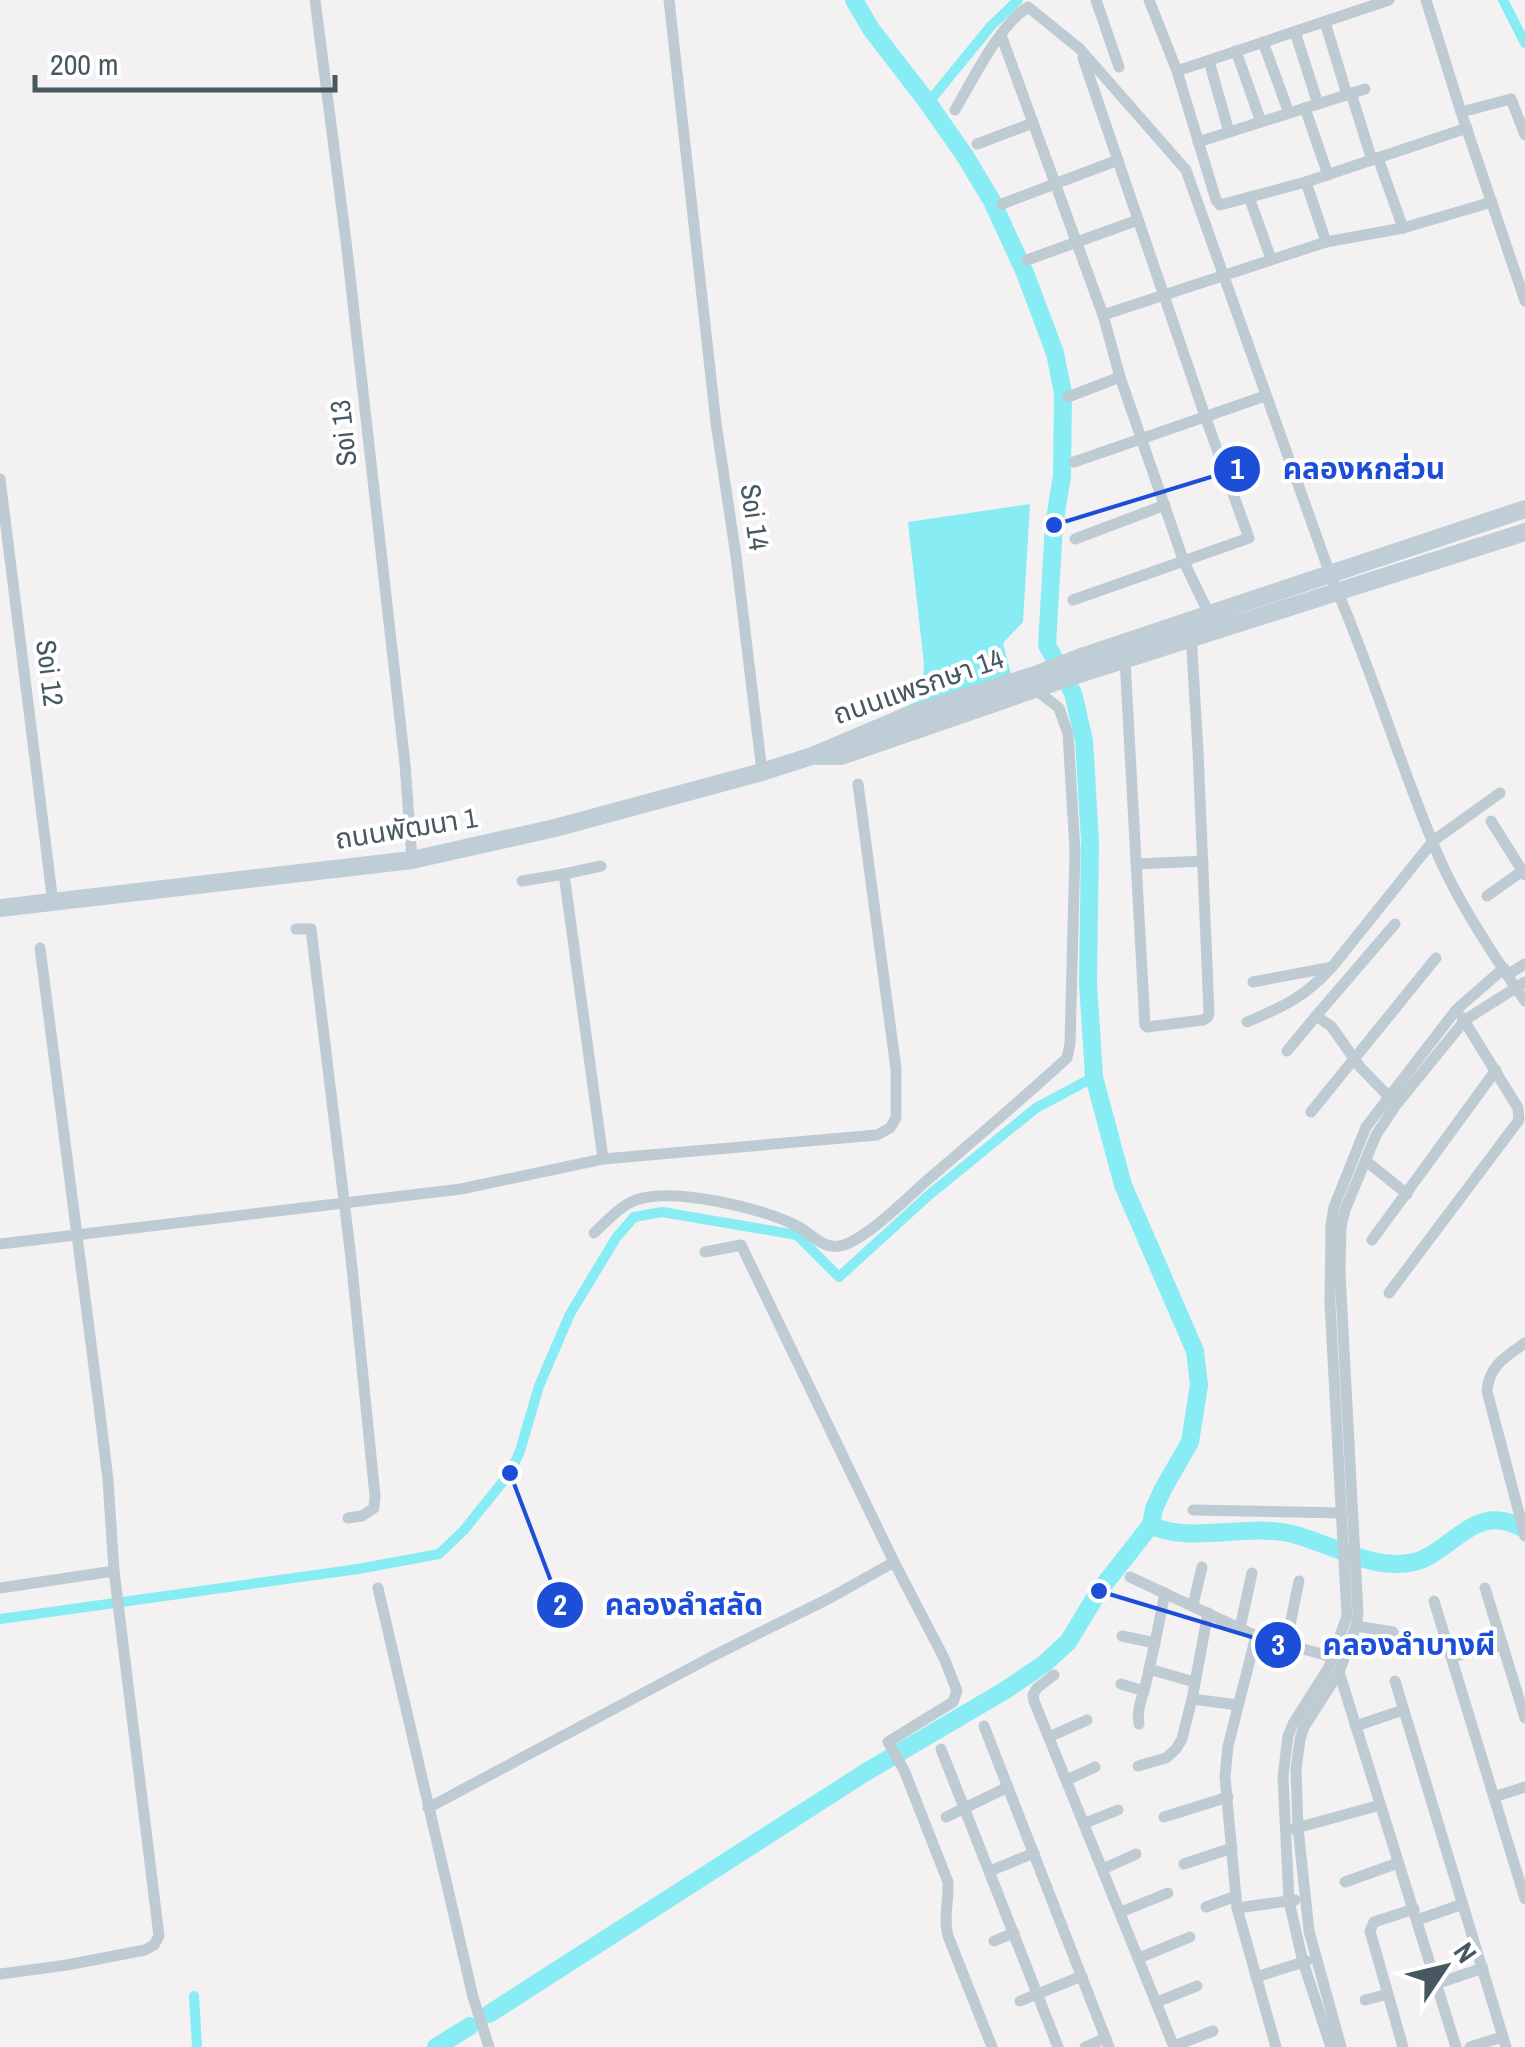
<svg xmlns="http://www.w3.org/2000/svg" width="1525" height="2047" font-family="'Archivo Narrow','Noto Sans Thai',sans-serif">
  <rect width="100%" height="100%" fill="#f4f1f2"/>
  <polygon fill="#87ecf4" points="1030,504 1023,622 1003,643 1011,674 898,710 922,699 924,664 908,522"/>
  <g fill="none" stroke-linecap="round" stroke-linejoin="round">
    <g stroke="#87ecf4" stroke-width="10">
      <polyline points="1503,0 1525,43"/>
      <polyline points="928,103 991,26 1018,0"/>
      <polyline points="0,1619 358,1569 439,1554 464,1530 510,1473 520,1451 539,1386 570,1314 616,1238 634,1217 662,1212 797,1235 839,1277 929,1195 1036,1108 1094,1077"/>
      <polyline points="194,1996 197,2047"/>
    </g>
    <g stroke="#87ecf4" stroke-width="18">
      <path d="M 1151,1525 C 1187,1544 1245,1524 1288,1533 C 1329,1542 1372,1572 1414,1562 C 1445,1555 1469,1514 1503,1521 C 1511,1522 1518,1526 1525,1529"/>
      <polyline points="489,2014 866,1772 1004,1691 1044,1664 1068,1642 1099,1591 1151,1525 1154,1509 1163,1489 1190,1442 1199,1385 1195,1351 1123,1185 1094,1077 1088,983 1090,841 1084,740 1073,693 1047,645 1054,525 1062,476 1063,393 1055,353 1025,273 992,201 965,156 928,103 871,29 854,0"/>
      <polyline points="436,2047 470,2026"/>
    </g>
    <g stroke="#becbd2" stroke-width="11">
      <polyline points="315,0 346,241 405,764 412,860"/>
      <polyline points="669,0 716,423 736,556 762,772"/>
      <polyline points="1096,0 1119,67"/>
      <polyline points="1149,0 1177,71 1216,200 1220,205 1306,182 1467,128"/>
      <polyline points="1426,0 1461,112 1525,301"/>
      <polyline points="1325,22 1347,95"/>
      <polyline points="1295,32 1318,104"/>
      <polyline points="1001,35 1103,315 1120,377 1184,562 1209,614"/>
      <polyline points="1263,42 1289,113"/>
      <polyline points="1236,51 1261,122"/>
      <polyline points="1209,61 1229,132"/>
      <polyline points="1177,71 1389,0"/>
      <polyline points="1351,93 1372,160"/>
      <polyline points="1305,108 1328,175"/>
      <path d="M 955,110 C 972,81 1000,24 1028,7 L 1080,49 L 1186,170 L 1330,574 C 1372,668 1400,768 1441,862 C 1461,906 1497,961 1525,1001"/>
      <polyline points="1461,112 1511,99 1525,135"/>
      <polyline points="1198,142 1365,89"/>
      <polyline points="977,144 1033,123"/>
      <polyline points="1378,158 1403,228"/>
      <polyline points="1306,182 1326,242"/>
      <polyline points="1249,197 1271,259"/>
      <polyline points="1002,204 1118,160"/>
      <polyline points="1027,260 1138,220"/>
      <polyline points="1103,315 1326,242 1403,228 1492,202"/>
      <polyline points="1068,397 1120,377"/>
      <polyline points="1074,462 1265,396"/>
      <polyline points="0,479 53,903"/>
      <polyline points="1075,539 1165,505"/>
      <polyline points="1073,600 1249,538 1205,416 1083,58"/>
      <polyline points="1125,660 1145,1025 1147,1027 1203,1020 1208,1017 1209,1012 1198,751 1191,634"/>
      <polyline points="1491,821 1525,875"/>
      <polyline points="1137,864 1203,861"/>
      <polyline points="564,874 601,866"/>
      <polyline points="522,881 564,874 603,1159"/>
      <polyline points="1487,896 1525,869"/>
      <polyline points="296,929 311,929 351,1258 375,1496 374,1508 362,1516 348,1518"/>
      <polyline points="1507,975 1525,964"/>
      <polyline points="1253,982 1332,967 1433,841 1500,793"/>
      <path d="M 1247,1022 C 1283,1007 1305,997 1332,967"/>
      <polyline points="1287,1051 1316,1016"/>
      <polyline points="1394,1102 1360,1067 1331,1026 1316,1016 1395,924"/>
      <polyline points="1311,1112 1436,958"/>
      <polyline points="1366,1161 1407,1194"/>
      <path d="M 594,1233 C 606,1222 621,1205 636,1200 C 673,1187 765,1208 799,1227 C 812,1234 823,1249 839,1246 C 862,1243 905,1200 924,1183 C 972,1142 1020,1101 1067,1058 L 1070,1044 L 1075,850 L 1068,734 L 1059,708 L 1035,689"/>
      <polyline points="1372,1240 1496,1070"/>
      <polyline points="0,1244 461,1189 603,1159 877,1135 890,1128 896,1118 896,1069 858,784"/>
      <polyline points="705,1252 741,1245 894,1562"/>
      <polyline points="1389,1293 1519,1120 1518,1108 1462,1017"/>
      <path d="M 1525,1343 C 1505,1357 1489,1366 1487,1391 L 1525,1536"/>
      <polyline points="1193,1510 1343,1513"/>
      <polyline points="1130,1577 1256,1636 1340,1659"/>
      <polyline points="0,1588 114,1571"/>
      <polyline points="378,1588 473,1997 489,2047"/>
      <polyline points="1485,1588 1525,1718"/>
      <polyline points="1434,1601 1525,1899"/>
      <polyline points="1193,1605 1202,1567"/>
      <polyline points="1356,1626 1393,1632"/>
      <polyline points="1240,1628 1252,1573"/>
      <polyline points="1122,1636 1155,1643"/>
      <polyline points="1256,1636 1228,1746 1225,1777 1237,1908 1276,2047"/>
      <polyline points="1286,1644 1299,1581"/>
      <polyline points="1451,1657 1503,1645"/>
      <polyline points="1149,1669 1194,1682"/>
      <polyline points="1339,1672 1456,2047"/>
      <polyline points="1054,1675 1037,1688 1033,1695 1034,1701 1174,2047"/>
      <polyline points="1395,1681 1506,2047"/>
      <polyline points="1121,1684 1144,1691"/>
      <polyline points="1192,1699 1238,1705"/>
      <path d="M 1139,1724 C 1136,1709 1143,1697 1146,1683 C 1153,1653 1159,1623 1165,1593"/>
      <polyline points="984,1726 1109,2047"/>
      <polyline points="1356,1726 1403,1710"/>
      <polyline points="1049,1737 1087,1720"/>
      <polyline points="941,1749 1058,2047"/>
      <polyline points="1138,1766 1166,1758 1176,1749 1182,1739 1192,1699 1208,1613"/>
      <polyline points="1067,1780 1095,1767"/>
      <polyline points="1494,1797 1525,1787"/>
      <path d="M 428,1808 L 713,1656 L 830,1598 L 894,1562 L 944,1658 L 957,1691 L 953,1702 L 888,1742 L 904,1770 L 948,1882 C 949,1900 943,1918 948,1936 L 992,2047"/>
      <polyline points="946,1817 1008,1787"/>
      <polyline points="1164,1817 1228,1797"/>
      <polyline points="1085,1823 1118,1810"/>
      <polyline points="1293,1829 1380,1805"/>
      <polyline points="1184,1864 1232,1848"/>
      <polyline points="1103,1869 1136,1854"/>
      <polyline points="990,1871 1034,1853"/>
      <polyline points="1345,1882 1398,1863"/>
      <polyline points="1206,1907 1236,1896"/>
      <polyline points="1237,1908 1295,1900"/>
      <polyline points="1121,1912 1168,1893"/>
      <polyline points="1417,1920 1463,1904"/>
      <polyline points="994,1941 1014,1933"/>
      <polyline points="1139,1958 1190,1937"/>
      <polyline points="0,1974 67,1965 145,1950 154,1945 159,1936 114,1571 108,1480 99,1406 40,948"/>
      <polyline points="1256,1977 1307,1961"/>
      <polyline points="1436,1984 1483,1968"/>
      <polyline points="1365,2000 1388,1994"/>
      <polyline points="1020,2001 1082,1976"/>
      <polyline points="1157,2002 1197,1986"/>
      <polyline points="1174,2046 1213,2031"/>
      <polyline points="1085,2047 1106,2038"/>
      <polyline points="1331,2047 1303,1962 1289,1901 1283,1777 1288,1736 1293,1724 1329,1667 1347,1616 1330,1304 1331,1225 1334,1207 1366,1127 1456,1010 1504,968"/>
      <polyline points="1341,2047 1309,1931 1298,1828 1296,1769 1300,1739 1304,1727 1339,1672 1356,1626 1358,1614 1340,1273 1341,1227 1345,1210 1376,1135 1396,1105 1465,1020 1525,982"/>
      <polyline points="1403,2047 1370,1931 1374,1922 1414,1909"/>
      <polyline points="1470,2047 1502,2037"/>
    </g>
    <g stroke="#becdd6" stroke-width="18">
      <polyline points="818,756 841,756 1067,678 1525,532"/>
      <polyline points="0,908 412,860 555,828 762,772 812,756 909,715 1038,674 1084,656 1525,509"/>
    </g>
  </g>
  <g text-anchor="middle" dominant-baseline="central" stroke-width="8" stroke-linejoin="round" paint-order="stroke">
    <g font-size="28" fill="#475861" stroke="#fff">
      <text transform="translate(343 433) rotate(-96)">Soi 13</text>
      <text transform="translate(755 517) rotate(82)">Soi 14</text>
      <text transform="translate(50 673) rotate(83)">Soi 12</text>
      <text transform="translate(918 686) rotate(-19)">ถนนแพรกษา 14</text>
      <text transform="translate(406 828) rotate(-9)">ถนนพัฒนา 1</text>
    </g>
  </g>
  <path fill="none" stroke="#1d4ed8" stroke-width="4" d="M1054 525L1237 469M510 1473L560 1605M1099 1591L1278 1645"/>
  <g fill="#1d4ed8" stroke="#fff" stroke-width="4">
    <circle cx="1054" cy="525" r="10"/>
    <circle cx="510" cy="1473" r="10"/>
    <circle cx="1099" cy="1591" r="10"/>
    <circle cx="1237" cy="469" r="25"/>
    <circle cx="560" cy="1605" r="25"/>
    <circle cx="1278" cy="1645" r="25"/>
  </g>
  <g font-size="30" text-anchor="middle" font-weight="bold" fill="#fff">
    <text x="1237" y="479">1</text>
    <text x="560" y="1615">2</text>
    <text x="1278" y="1655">3</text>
  </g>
  <g font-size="30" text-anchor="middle" font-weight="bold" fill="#1d4ed8" stroke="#fff" stroke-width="8" stroke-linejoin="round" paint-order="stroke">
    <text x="1364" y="479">คลองหกส่วน</text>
    <text x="684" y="1615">คลองลำสลัด</text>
    <text x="1409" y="1655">คลองลำบางผี</text>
  </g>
  <g transform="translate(1445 1967) rotate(55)" stroke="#ffffff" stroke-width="8" paint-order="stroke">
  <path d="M0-8L18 38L0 25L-18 38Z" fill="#475861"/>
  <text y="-15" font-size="28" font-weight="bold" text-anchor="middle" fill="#475861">N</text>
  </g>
  <path d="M35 75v15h300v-15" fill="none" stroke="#475861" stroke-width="5"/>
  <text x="50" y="75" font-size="30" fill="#475861" stroke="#ffffff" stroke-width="8" paint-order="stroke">200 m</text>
</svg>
